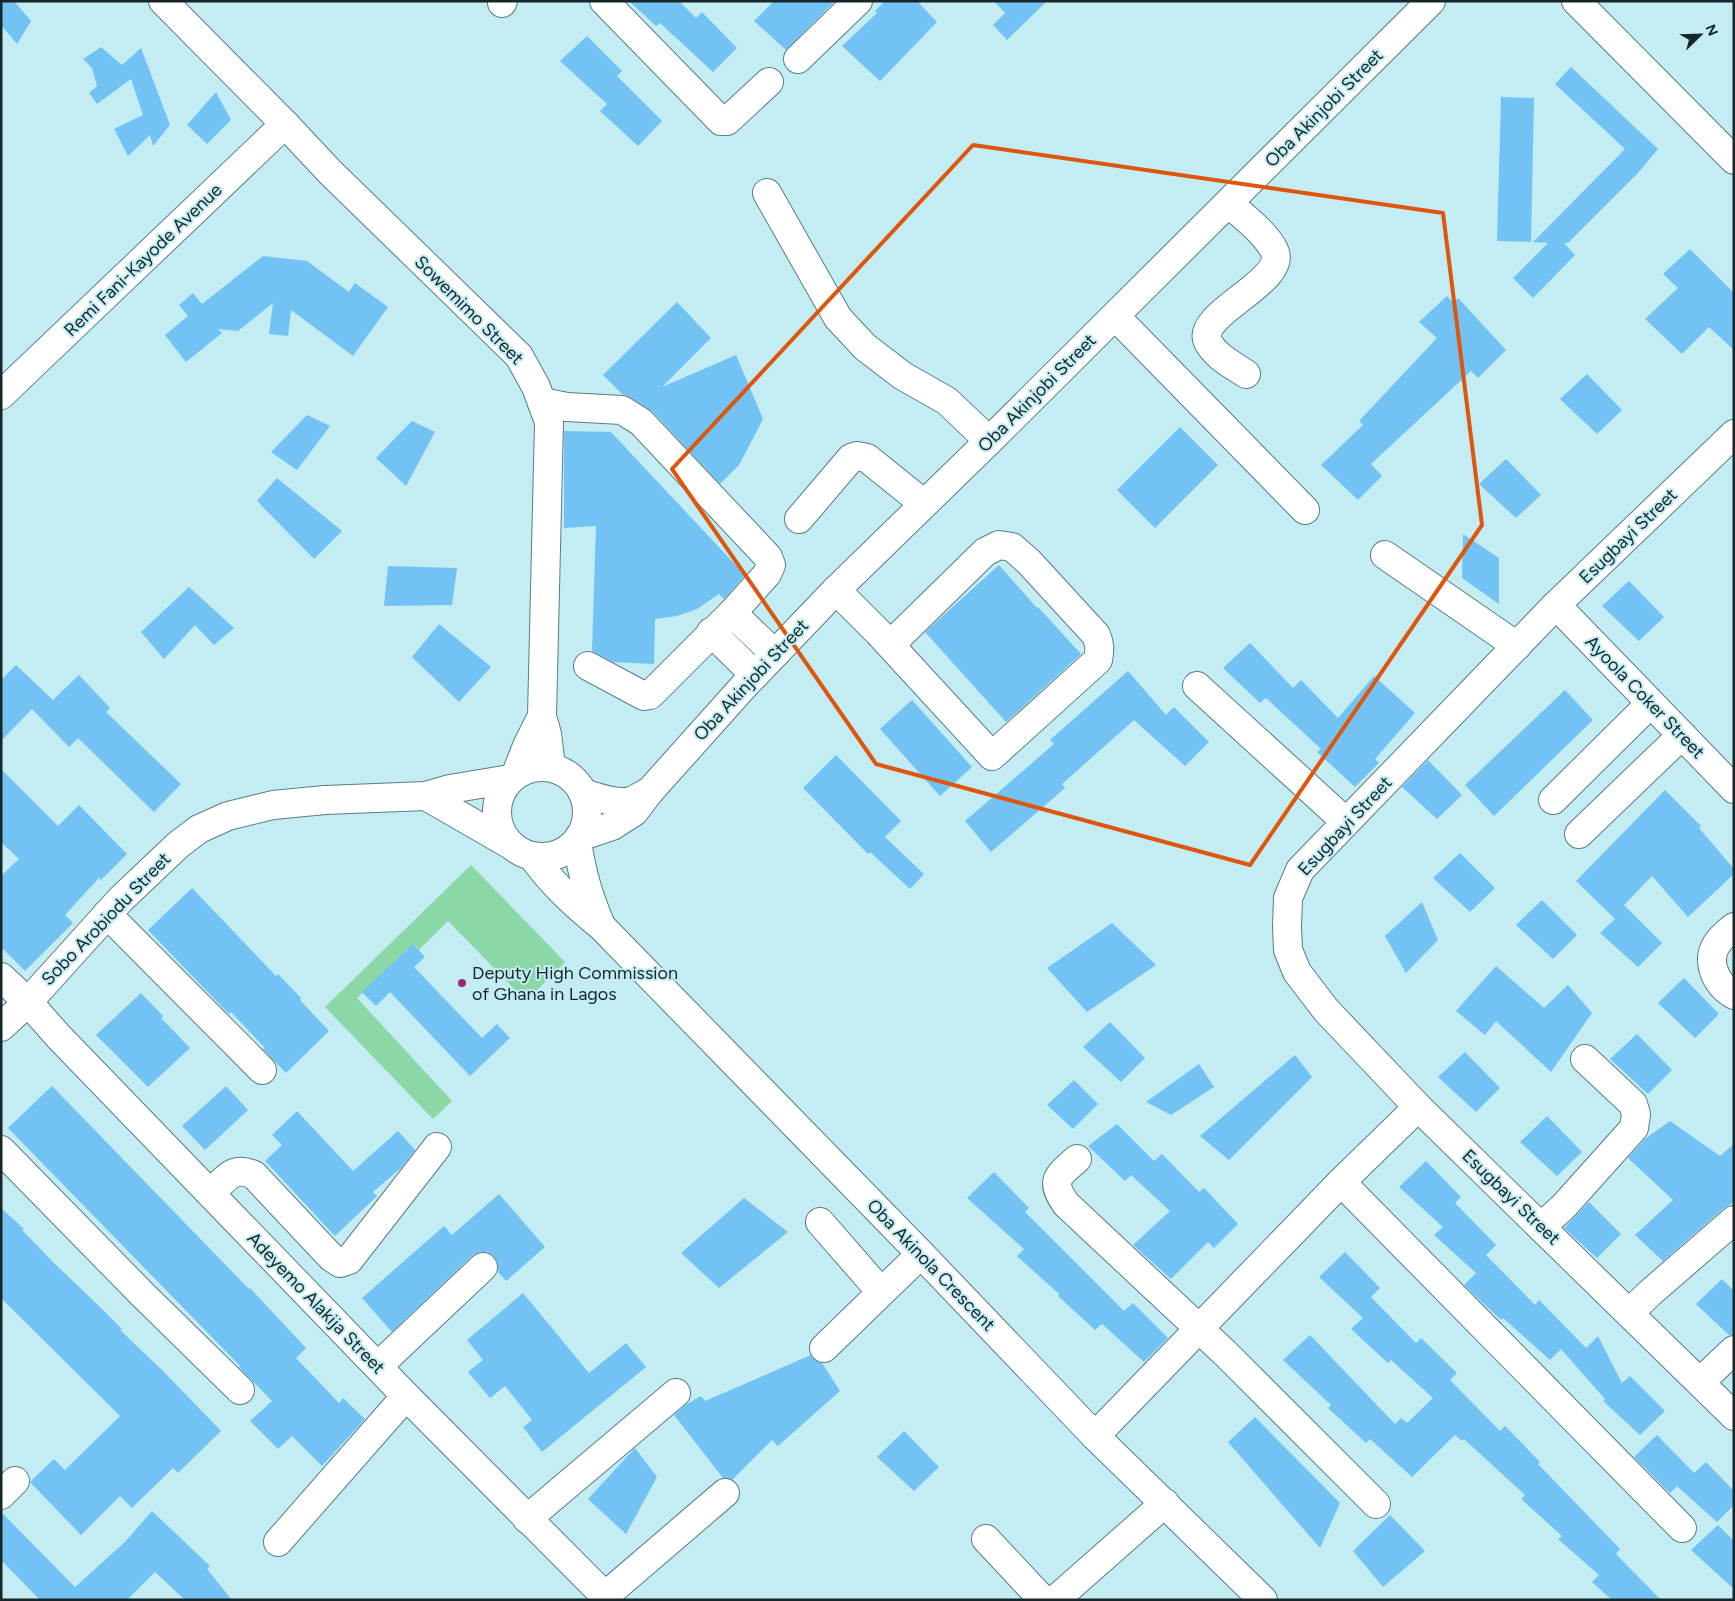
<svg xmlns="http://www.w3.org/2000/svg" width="1735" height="1601" font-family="Figtree,sans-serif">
  <rect width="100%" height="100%" fill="#c3ecf3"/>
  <polygon fill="#8bd8a6" points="471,865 565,962 526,1001 448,921 419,950 413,944 357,998 452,1101 433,1119 325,1007"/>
  <g fill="#72c3f4">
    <polygon points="1,1 14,1 31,21 17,44 1,25"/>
    <polygon points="629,1 679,1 696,18 702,12 737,48 713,72 660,23 656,26"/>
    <polygon points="774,1 835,1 786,50 754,21"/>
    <polygon points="885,1 917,1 937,22 880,81 842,46 877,13 875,11"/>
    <polygon points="994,1 1047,1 1007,40 993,25 1005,13"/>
    <polygon points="587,36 622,71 617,76 662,121 638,146 600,111 607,104 560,61"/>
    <polygon points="101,47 122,65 141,48 170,125 153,146 150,135 128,156 114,129 143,115 131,79 97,104 89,93 97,86 92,68 83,59"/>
    <polygon points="1571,67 1658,149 1637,174 1568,243 1564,243 1575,255 1533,298 1513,278 1548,243 1533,242 1625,149 1555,84"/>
    <polygon points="216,92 231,120 207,144 187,125"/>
    <polygon points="1501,97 1534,98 1531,242 1497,241"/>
    <polygon points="1690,249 1734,293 1734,350 1709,327 1682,354 1645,319 1678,288 1663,274"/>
    <polygon points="263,256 307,261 349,292 355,283 388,307 353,356 291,310 288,336 269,334 273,303 238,331 218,329 222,333 186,362 165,335 188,316 179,305 193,293 202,304"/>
    <polygon points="1447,296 1454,303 1458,298 1506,350 1478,378 1471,371 1371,464 1382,476 1358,500 1321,465 1363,425 1359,421 1437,338 1419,322"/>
    <polygon points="677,302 711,338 662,387 736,355 763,419 739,465 720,484 652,411 630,397 622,394 603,375"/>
    <polygon points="1587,374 1622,410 1597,434 1560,399"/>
    <polygon points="307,415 330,426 297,470 271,452"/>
    <polygon points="412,421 435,432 406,486 376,458"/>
    <polygon points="1180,427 1218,465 1155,528 1117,490"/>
    <polygon points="564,431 611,432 745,575 724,599 719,594 697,609 677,616 655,619 654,664 613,662 592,651 596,526 564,528"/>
    <polygon points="1506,459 1541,495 1516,518 1479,484"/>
    <polygon points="277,478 342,531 314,559 257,501"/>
    <polygon points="1463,534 1499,558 1499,604 1462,578"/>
    <polygon points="999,565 1037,608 1038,607 1081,654 1006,722 925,632"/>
    <polygon points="388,566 457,568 452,605 384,606"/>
    <polygon points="1629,581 1664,617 1639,641 1602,606"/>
    <polygon points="189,587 234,628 214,645 195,625 164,659 141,632"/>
    <polygon points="439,624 491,667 459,702 412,657"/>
    <polygon points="1250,643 1293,688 1301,680 1338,718 1374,676 1415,713 1375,759 1379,763 1355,787 1317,752 1321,749 1266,698 1260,703 1223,668"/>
    <polygon points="16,665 53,700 79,675 110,708 106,712 181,784 154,812 78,738 69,747 32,709 1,741 1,680"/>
    <polygon points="1128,671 1166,715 1174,707 1209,742 1185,766 1134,720 1062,784 1065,788 991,852 965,821 1054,744 1050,740"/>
    <polygon points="1565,690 1593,720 1494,816 1465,785"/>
    <polygon points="912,700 972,767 940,796 880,729"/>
    <polygon points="836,755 901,821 885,837 924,874 910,889 870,852 868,854 803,788"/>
    <polygon points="1428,760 1462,795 1437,819 1402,787"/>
    <polygon points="1,769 58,826 79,805 127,854 101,880 99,878 65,915 73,923 25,971 1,947 1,876 19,859 1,842"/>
    <polygon points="1665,790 1701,826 1699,828 1734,869 1734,874 1688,917 1652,876 1624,905 1662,943 1638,967 1600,933 1615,919 1576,881"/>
    <polygon points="1460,853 1495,888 1470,912 1433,878"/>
    <polygon points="192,888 276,976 278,974 301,998 300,1000 329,1031 286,1073 263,1049 265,1048 231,1012 229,1014 148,930"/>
    <polygon points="1542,900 1577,935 1553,959 1516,925"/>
    <polygon points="1422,902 1438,940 1406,973 1385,936"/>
    <polygon points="1112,923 1156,965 1087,1012 1047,968"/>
    <polygon points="413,944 425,957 414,967 482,1038 497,1024 510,1038 470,1076 390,992 376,1006 362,992"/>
    <polygon points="1496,966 1544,1008 1568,985 1592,1013 1551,1072 1496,1021 1485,1035 1456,1011"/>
    <polygon points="1684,978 1719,1014 1695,1038 1658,1003"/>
    <polygon points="141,993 163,1016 161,1018 190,1048 148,1087 96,1035"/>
    <polygon points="1110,1022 1145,1058 1121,1082 1083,1047"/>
    <polygon points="1637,1034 1672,1070 1648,1094 1610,1059"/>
    <polygon points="1465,1052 1500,1088 1476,1112 1438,1077"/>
    <polygon points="1295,1055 1312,1077 1229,1160 1200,1136"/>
    <polygon points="1199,1064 1214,1087 1171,1115 1146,1102"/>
    <polygon points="1074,1080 1098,1104 1073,1129 1047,1105"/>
    <polygon points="52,1086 249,1289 250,1288 306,1348 296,1358 339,1403 343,1398 365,1419 322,1466 292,1436 278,1449 250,1421 272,1401 239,1367 240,1366 8,1128"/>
    <polygon points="226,1086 248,1110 205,1150 182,1126"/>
    <polygon points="297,1111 353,1171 398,1131 415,1150 401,1168 373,1192 377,1196 335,1236 265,1161 282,1145 272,1135"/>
    <polygon points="1547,1116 1582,1152 1557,1176 1520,1142"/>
    <polygon points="1670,1121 1720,1156 1734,1144 1734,1202 1724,1208 1663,1261 1635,1235 1673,1200 1628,1158 1645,1139"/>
    <polygon points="1117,1124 1154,1161 1162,1154 1199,1192 1204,1188 1238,1224 1214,1248 1208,1242 1171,1279 1133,1245 1170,1211 1131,1175 1125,1181 1088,1146"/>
    <polygon points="1426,1161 1461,1197 1455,1203 1496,1245 1486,1255 1535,1305 1539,1300 1586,1348 1598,1336 1622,1383 1630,1376 1665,1411 1640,1435 1603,1401 1605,1399 1561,1349 1550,1360 1503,1318 1501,1320 1464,1285 1476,1273 1434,1235 1443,1227 1399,1187"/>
    <polygon points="994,1172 1029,1208 1025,1212 1124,1311 1133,1303 1168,1338 1144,1362 1102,1324 1095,1330 1058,1296 1059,1294 1017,1256 1024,1249 967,1198"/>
    <polygon points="499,1194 545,1247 506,1281 498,1272 498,1264 494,1256 487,1252 480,1252 473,1255 392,1332 362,1298 444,1226 452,1235"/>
    <polygon points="744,1198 788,1232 719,1288 681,1253"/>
    <polygon points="1589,1202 1621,1234 1597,1258 1564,1228"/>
    <polygon points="1,1208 24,1229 22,1230 55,1264 99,1306 122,1329 120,1330 164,1372 221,1431 178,1473 173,1468 132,1508 120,1496 81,1535 30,1482 54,1459 65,1470 120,1416 1,1298"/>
    <polygon points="1345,1252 1380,1288 1371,1297 1416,1343 1421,1338 1457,1373 1450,1380 1500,1431 1505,1426 1540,1462 1538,1464 1620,1549 1616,1554 1661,1600 1612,1600 1592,1582 1599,1575 1558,1539 1562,1536 1521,1499 1525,1495 1464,1439 1462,1441 1455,1435 1412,1477 1370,1439 1366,1443 1328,1408 1331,1405 1283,1360 1310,1335 1395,1424 1401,1418 1407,1423 1433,1398 1391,1360 1388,1363 1351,1329 1363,1318 1319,1277"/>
    <polygon points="1722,1279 1734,1291 1734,1335 1729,1335 1696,1304"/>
    <polygon points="523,1293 589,1373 626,1343 646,1367 542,1452 523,1427 532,1420 505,1386 490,1398 468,1372 483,1360 467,1340"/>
    <polygon points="811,1355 813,1359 822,1363 840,1391 778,1446 772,1440 732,1480 723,1478 674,1415 687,1404 701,1396 705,1401"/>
    <polygon points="1255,1417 1340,1503 1320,1548 1228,1442"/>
    <polygon points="904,1431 939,1467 914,1491 877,1457"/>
    <polygon points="1657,1435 1694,1473 1706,1462 1734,1491 1734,1505 1717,1522 1677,1486 1670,1493 1634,1457"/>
    <polygon points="635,1448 657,1477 626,1534 588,1499"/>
    <polygon points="152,1511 210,1566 207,1569 232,1600 185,1600 155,1572 127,1600 40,1600 1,1560 1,1512 75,1587 125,1542"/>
    <polygon points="1390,1515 1425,1551 1383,1587 1353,1551"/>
    <polygon points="1718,1525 1734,1541 1734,1589 1691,1550"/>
  </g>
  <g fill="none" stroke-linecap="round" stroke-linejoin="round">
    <g stroke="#587e84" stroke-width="30">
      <g id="minor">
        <polyline points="163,1 285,124 330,172 519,356 536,387 549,422 542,716 547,734 551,767"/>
        <polyline points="604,1 721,121 727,121 769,82"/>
        <polyline points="1576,1 1734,160"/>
        <polyline points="502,3 503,1"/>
        <polyline points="798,59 858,1"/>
        <polyline points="767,193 838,318 865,347 903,376 947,401 989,441"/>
        <path d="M 1229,203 C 1243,217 1264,231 1274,250 C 1290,281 1194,314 1208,342 C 1216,357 1233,365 1246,374"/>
        <polyline points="1115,316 1305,510"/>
        <polyline points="1,395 285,124"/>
        <polyline points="542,402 567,407 622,410 641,422 768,557 771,565 767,574 732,613 650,695 644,696 588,666"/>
        <polyline points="1734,434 1556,605 1300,870 1288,898 1287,927 1288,950 1297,972 1326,1010 1418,1107 1734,1416"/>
        <polyline points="799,519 851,458 857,456 867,458 924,504"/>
        <polyline points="1385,555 1517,646"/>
        <path d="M 836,590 L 878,632 L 992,756 L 1098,660 C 1100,650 1100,644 1096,635 L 1029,562 L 1012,547 L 999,545 L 985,552 L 890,645"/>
        <polyline points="1556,605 1734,789"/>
        <polyline points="732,613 775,654"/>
        <polyline points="711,632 755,675"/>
        <polyline points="1197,686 1346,822"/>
        <circle cx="542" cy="812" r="45"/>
        <polyline points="516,774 527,746 542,716"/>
        <path d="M 583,793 C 598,797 616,805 631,801 C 637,799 644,794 650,791"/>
        <polyline points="426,796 511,845"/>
        <polyline points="1553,800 1650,704"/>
        <polyline points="1579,834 1682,735"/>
        <polyline points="579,837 612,826 634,812 650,791 744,686 836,590 989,441 1431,1"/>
        <path d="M 577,842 C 582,873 588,895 600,923"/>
        <path d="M 532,856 C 553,885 575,905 602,927 L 921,1254 L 1095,1436 L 1263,1600"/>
        <polyline points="107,914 262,1070"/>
        <path d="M 1734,927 C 1729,931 1723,936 1719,941 C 1704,959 1715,984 1734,995"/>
        <polyline points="1,977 28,1002 59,1037 406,1396 609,1600"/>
        <polyline points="1,1027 28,1002 121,899 178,845 199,829 228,816 273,805 325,800 426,796 450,789 510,779"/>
        <polyline points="1,1150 142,1294 240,1390"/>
        <path d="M 1077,1159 C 1058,1176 1049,1180 1066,1204 L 1225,1353 L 1376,1504"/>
        <polyline points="1341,1182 1682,1528"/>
        <path d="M 210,1193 C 227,1179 232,1165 254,1175 L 331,1257 L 340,1263 L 349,1260 L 437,1147"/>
        <polyline points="820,1222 881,1292"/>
        <polyline points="1541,1227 1564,1206 1634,1128 1636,1114 1633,1104 1585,1059"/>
        <polyline points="1629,1313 1650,1293 1734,1220"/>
        <polyline points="824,1348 921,1254"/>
        <polyline points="378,1366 483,1267"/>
        <polyline points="1700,1382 1734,1350"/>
        <polyline points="1095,1436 1341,1182 1418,1107"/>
        <polyline points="1,1495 15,1481"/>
        <polyline points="527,1519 676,1393"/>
        <polyline points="986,1539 1043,1600"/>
        <polyline points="278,1542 406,1396"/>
        <polyline points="605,1596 725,1493"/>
        <polyline points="1055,1600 1165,1503"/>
      </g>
    </g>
    <use href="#minor" stroke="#fff" stroke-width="28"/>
  </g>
  <path fill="none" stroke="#de560d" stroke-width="4" stroke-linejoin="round" d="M 973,145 L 1443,213 L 1482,525 L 1250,865 L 876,764 L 672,469 Z"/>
  <circle fill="#a12478" stroke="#c3ecf3" stroke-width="2" cx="462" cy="983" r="5"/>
  <g text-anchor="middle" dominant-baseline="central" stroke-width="4" stroke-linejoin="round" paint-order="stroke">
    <g font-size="18" fill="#162629" stroke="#c3ecf3">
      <text transform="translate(1324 108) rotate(-45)">Oba Akinjobi Street</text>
      <text transform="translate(143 260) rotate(-44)">Remi Fani-Kayode Avenue</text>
      <text transform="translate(469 310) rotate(45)">Sowemimo Street</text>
      <text transform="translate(1037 393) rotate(-45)">Oba Akinjobi Street</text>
      <text transform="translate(1628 536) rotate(-44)">Esugbayi Street</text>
      <text transform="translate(751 680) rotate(-47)">Oba Akinjobi Street</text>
      <text transform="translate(1645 697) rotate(46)">Ayoola Coker Street</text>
      <text transform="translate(1345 826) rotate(-47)">Esugbayi Street</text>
      <text transform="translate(106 919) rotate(-46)">Sobo Arobiodu Street</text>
      <text transform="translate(1511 1197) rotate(44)">Esugbayi Street</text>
      <text transform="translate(931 1265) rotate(46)">Oba Akinola Crescent</text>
      <text transform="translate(316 1303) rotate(46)">Adeyemo Alakija Street</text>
    </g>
    <g font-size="18" fill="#162629" stroke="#c3ecf3" text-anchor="start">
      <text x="472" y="973">Deputy High Commission<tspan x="472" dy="21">of Ghana in Lagos</tspan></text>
    </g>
  </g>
  <rect width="1735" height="1601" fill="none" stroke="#162629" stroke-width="5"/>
  <g transform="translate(1700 35) rotate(67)" stroke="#c3ecf3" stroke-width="4" paint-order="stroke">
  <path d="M0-4L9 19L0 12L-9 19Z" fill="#162629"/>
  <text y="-8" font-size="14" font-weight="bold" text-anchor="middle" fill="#162629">N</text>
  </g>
</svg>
